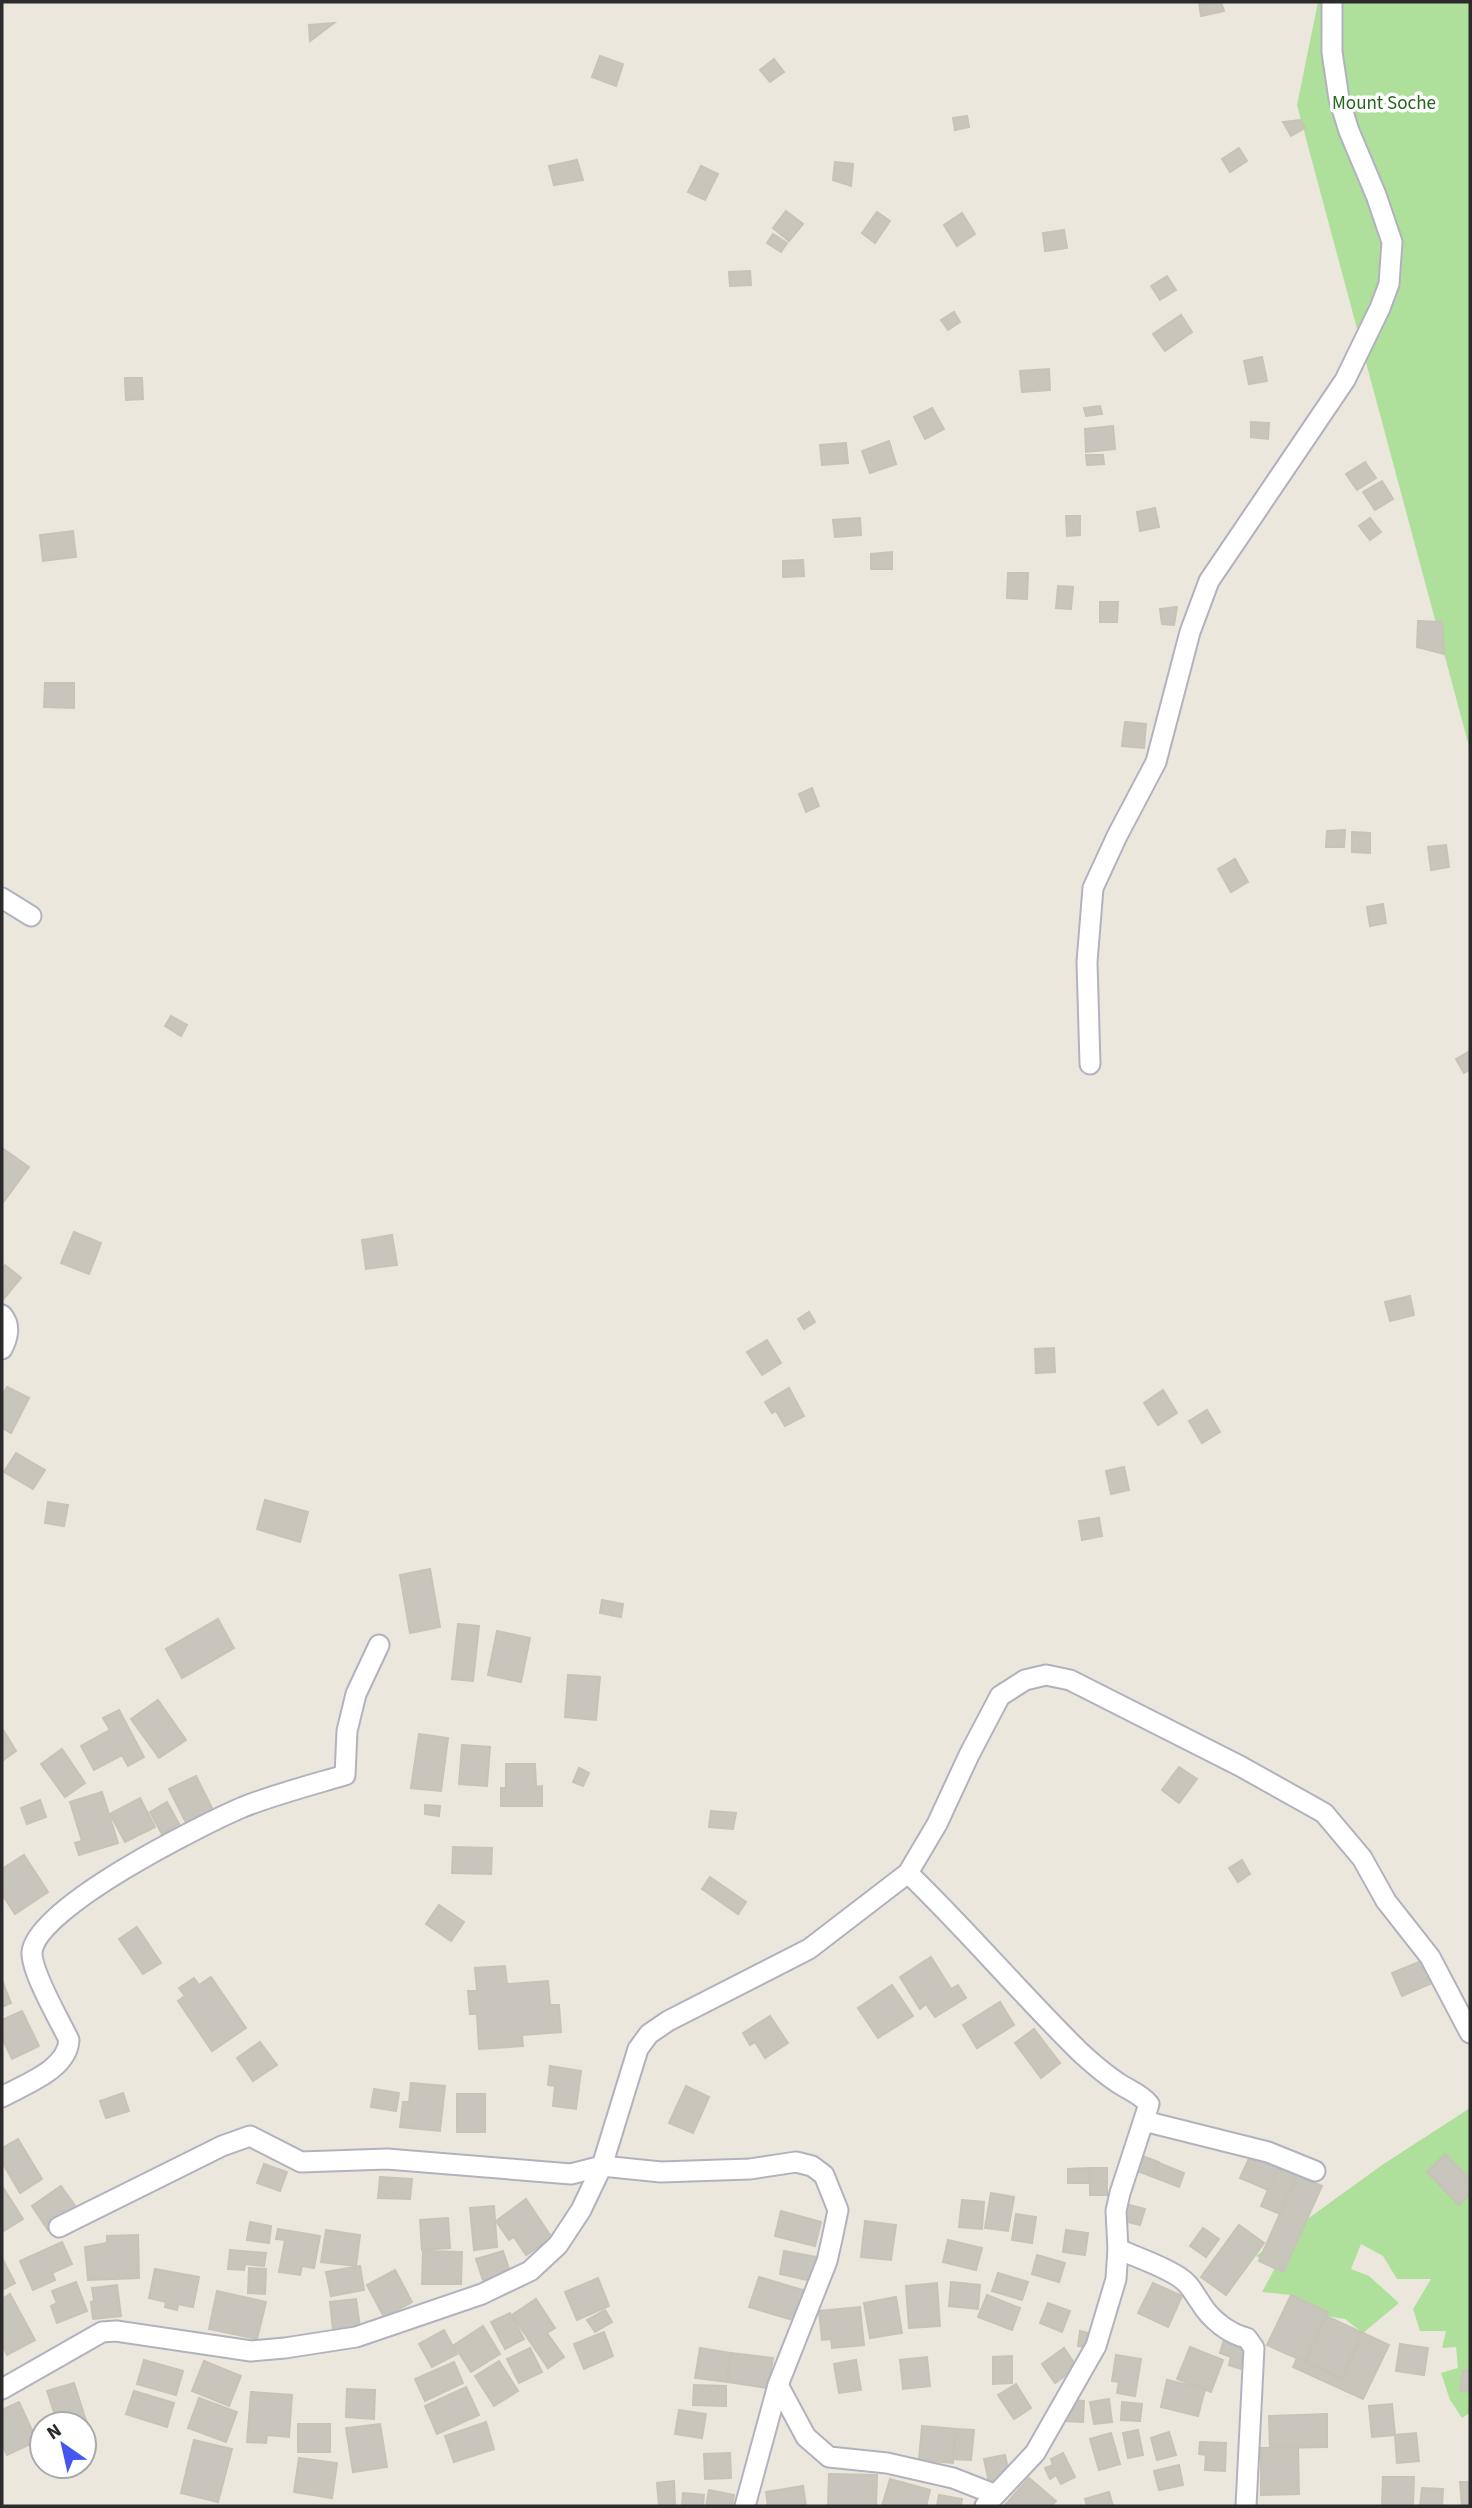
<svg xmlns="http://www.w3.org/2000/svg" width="1472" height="2508" font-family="'Source Sans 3',sans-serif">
  <rect width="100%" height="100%" fill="#ece7dd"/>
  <g fill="#aee09c">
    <polygon points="1318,2 1470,2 1470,750 1297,105"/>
    <polygon points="1470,2108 1470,2413 1462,2418 1450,2400 1441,2373 1458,2368 1456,2347 1442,2348 1446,2331 1420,2331 1413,2309 1431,2279 1397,2279 1383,2256 1361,2244 1351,2269 1369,2276 1399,2303 1363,2333 1345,2319 1326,2316 1327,2312 1291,2295 1262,2292 1275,2268 1256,2256 1382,2165"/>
  </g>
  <g fill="#c8c5bc" stroke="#c7c3b7" stroke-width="2">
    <polygon points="1199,2 1221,2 1224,11 1201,16"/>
    <polygon points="334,23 310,41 309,25"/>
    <polygon points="600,56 623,64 616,86 592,77"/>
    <polygon points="774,59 784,72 770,82 760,70"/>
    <polygon points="967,116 969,127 955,130 953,118"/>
    <polygon points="1300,120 1305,128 1291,136 1283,122"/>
    <polygon points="1239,148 1247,161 1230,172 1222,159"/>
    <polygon points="577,160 583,180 554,185 549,166"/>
    <polygon points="835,162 853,164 851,186 833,180"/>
    <polygon points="701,166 718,174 705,200 688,192"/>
    <polygon points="786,211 803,224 789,241 773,228"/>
    <polygon points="877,212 890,221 875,243 862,233"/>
    <polygon points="962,213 975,234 957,246 944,225"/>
    <polygon points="1064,230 1067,248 1045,251 1043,233"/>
    <polygon points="773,234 787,243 781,252 767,243"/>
    <polygon points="750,271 751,285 730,286 729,272"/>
    <polygon points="1167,276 1176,290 1160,300 1151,286"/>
    <polygon points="954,312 960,322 948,330 941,320"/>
    <polygon points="1181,315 1192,332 1165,351 1153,334"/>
    <polygon points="1262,357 1267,381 1249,384 1244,361"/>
    <polygon points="1049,369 1050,390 1022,392 1020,371"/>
    <polygon points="125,378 142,378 143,399 126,400"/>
    <polygon points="1100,406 1102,414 1086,416 1084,408"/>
    <polygon points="932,408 944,429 925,439 914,417"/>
    <polygon points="1251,422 1269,423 1268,439 1251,437"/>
    <polygon points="1113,426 1115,449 1086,452 1085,429"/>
    <polygon points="889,441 896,464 870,473 862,451"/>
    <polygon points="846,443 848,463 822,465 820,445"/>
    <polygon points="1086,455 1103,455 1104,464 1087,465"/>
    <polygon points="1365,462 1376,478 1357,490 1346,474"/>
    <polygon points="1382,481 1393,499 1375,510 1363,492"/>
    <polygon points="1155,508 1159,527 1140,531 1137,512"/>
    <polygon points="1066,516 1080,516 1080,535 1067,536"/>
    <polygon points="860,518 861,535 835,537 833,520"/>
    <polygon points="1370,518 1381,532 1370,540 1359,526"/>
    <polygon points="73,531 76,557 43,561 40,535"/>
    <polygon points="892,552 892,569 871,569 871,554"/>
    <polygon points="803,560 804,576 783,577 783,561"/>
    <polygon points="1008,573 1028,573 1027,599 1007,598"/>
    <polygon points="1058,586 1073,587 1071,609 1056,608"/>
    <polygon points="1100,602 1118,602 1117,622 1100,622"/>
    <polygon points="1177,607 1174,625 1162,624 1160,609"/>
    <polygon points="1418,621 1442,622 1444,654 1417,647"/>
    <polygon points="45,683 74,683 74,708 44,707"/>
    <polygon points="1125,722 1146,724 1144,748 1122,746"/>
    <polygon points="812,788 819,806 806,812 799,794"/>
    <polygon points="1345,830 1344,847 1326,847 1327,831"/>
    <polygon points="1352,832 1370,833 1370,853 1352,852"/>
    <polygon points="1446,845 1449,867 1431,870 1428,847"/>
    <polygon points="1235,859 1248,882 1231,892 1218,869"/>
    <polygon points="1383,904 1386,923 1370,926 1367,907"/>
    <polygon points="171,1016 187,1025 181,1036 165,1026"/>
    <polygon points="1470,1051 1470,1069 1464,1073 1456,1059"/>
    <polygon points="2,1148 29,1167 2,1204"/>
    <polygon points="74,1232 101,1243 89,1274 61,1263"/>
    <polygon points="392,1235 397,1265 366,1269 362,1240"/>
    <polygon points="5,1265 21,1278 2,1301 2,1270"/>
    <polygon points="1410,1296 1414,1315 1390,1321 1385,1302"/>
    <polygon points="809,1312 815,1322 804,1329 798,1319"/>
    <polygon points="767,1340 781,1363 762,1375 747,1352"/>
    <polygon points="1054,1348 1055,1372 1036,1373 1035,1349"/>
    <polygon points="7,1387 29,1398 11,1433 2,1428 2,1396"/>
    <polygon points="789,1388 804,1416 785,1426 776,1411 772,1413 765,1402"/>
    <polygon points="1163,1390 1177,1413 1158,1425 1144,1403"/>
    <polygon points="1207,1410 1220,1432 1202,1443 1189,1421"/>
    <polygon points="16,1453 45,1470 33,1489 4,1472"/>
    <polygon points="1124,1467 1129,1490 1111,1494 1106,1471"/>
    <polygon points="265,1500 308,1512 300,1542 257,1529"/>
    <polygon points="48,1502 68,1505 64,1526 45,1523"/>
    <polygon points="1099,1518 1102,1536 1082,1540 1079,1521"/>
    <polygon points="430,1569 440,1627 410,1633 400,1575"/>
    <polygon points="602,1600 623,1604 621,1617 600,1613"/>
    <polygon points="218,1619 234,1648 182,1678 166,1649"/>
    <polygon points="458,1624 479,1626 473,1681 452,1679"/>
    <polygon points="497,1631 530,1638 521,1682 488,1675"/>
    <polygon points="568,1675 600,1677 596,1720 565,1717"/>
    <polygon points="158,1700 186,1740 159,1758 131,1719"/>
    <polygon points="119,1710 144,1757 128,1766 122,1755 94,1770 81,1746 110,1730 103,1718"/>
    <polygon points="2,1728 16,1751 2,1761"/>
    <polygon points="419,1734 448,1738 441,1791 411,1788"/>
    <polygon points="462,1745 490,1747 487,1786 459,1784"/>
    <polygon points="62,1749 85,1783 65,1797 41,1764"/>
    <polygon points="506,1764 535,1764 536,1787 542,1786 542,1806 501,1806 501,1788 506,1788"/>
    <polygon points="1179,1767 1197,1779 1179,1803 1162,1790"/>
    <polygon points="579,1768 589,1773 583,1786 573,1782"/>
    <polygon points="196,1776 215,1814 188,1827 169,1789"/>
    <polygon points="102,1792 118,1843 79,1855 75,1843 82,1841 70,1802"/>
    <polygon points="140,1798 155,1827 125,1842 110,1814"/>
    <polygon points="40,1800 46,1817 27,1824 21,1808"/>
    <polygon points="167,1802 179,1824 162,1834 150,1812"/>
    <polygon points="425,1805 440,1806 439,1816 425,1814"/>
    <polygon points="711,1811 736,1813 733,1829 709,1827"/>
    <polygon points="453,1847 492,1848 491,1874 452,1873"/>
    <polygon points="24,1855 48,1892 15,1914 2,1894 2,1869"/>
    <polygon points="1242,1860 1250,1874 1238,1882 1229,1868"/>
    <polygon points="710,1877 746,1902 738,1914 702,1889"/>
    <polygon points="439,1905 464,1922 451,1941 426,1924"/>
    <polygon points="137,1927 161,1963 143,1974 119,1939"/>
    <polygon points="931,1957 951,1989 958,1985 966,1998 935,2017 926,2004 920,2009 900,1977"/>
    <polygon points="1421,1961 1430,1984 1402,1996 1392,1973"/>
    <polygon points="505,1966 507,1984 548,1981 550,2005 559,2005 561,2032 522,2035 523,2046 479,2049 477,2014 470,2014 468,1991 477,1991 475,1968"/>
    <polygon points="211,1977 246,2028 212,2051 178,2001 185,1996 179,1988 194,1978 199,1985"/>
    <polygon points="2,1980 11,2003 2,2007"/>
    <polygon points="892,1985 913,2016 878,2038 858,2008"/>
    <polygon points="1000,2002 1014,2025 977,2048 963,2025"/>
    <polygon points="22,2011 39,2046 12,2059 2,2038 2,2020"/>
    <polygon points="770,2016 788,2043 765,2058 755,2042 750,2045 743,2033"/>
    <polygon points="1034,2029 1060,2063 1041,2078 1015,2043"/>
    <polygon points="260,2042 277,2065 253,2081 237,2058"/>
    <polygon points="550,2066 581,2071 576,2109 553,2106 555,2086 548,2085"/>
    <polygon points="411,2083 445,2086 440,2131 400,2127 403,2102 409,2102"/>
    <polygon points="686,2086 709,2097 693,2133 669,2123"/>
    <polygon points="374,2089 399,2093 396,2111 371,2107"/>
    <polygon points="123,2093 129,2111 106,2118 100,2101"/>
    <rect x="457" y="2094" width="28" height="38"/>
    <polygon points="18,2139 42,2179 20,2193 2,2162 2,2148"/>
    <polygon points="1251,2154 1278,2167 1268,2190 1240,2178"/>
    <polygon points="1445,2154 1470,2179 1470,2194 1459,2205 1427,2172"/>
    <polygon points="1142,2156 1159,2162 1153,2177 1137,2171"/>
    <polygon points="1159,2163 1184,2173 1179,2187 1153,2177"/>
    <polygon points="264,2164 287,2172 280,2191 257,2183"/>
    <polygon points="1278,2167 1297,2175 1280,2214 1261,2206"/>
    <polygon points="1090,2168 1090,2183 1068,2183 1068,2169"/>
    <rect x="1090" y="2168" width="17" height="27"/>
    <polygon points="1297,2175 1322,2186 1283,2272 1259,2261"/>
    <polygon points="380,2177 412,2179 410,2199 378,2198"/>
    <polygon points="2,2186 23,2219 2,2232"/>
    <polygon points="61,2186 76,2207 56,2221 57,2224 48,2230 32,2206"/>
    <polygon points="991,2193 1014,2197 1008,2231 985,2228"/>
    <polygon points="526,2199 552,2238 526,2255 514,2237 509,2240 496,2221"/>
    <polygon points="962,2200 984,2202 982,2229 959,2227"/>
    <polygon points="1129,2205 1145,2209 1140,2225 1124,2221"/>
    <polygon points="494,2206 497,2247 474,2250 470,2208"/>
    <polygon points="781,2211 821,2222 815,2246 775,2236"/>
    <polygon points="1016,2214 1036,2217 1032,2243 1012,2240"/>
    <polygon points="448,2218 450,2248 422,2250 420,2220"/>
    <polygon points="865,2221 896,2225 891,2260 861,2257"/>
    <polygon points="250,2222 271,2226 269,2243 247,2240"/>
    <polygon points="1239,2225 1264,2243 1226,2295 1201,2277"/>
    <polygon points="1203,2228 1219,2239 1206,2257 1190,2246"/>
    <polygon points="278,2229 320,2236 314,2268 302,2266 300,2275 279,2272 285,2240 276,2239"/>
    <polygon points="326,2230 360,2235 356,2266 321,2262"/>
    <polygon points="1066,2230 1088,2233 1085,2255 1063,2252"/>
    <polygon points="138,2235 139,2278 88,2280 85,2247 107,2243 107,2236"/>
    <polygon points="948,2240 982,2248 976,2270 943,2262"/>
    <polygon points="62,2242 72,2264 52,2273 55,2280 33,2290 20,2261"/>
    <polygon points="230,2250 266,2253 264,2266 245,2264 244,2270 228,2269"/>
    <polygon points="423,2251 462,2252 461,2284 422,2284"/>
    <polygon points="503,2251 510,2272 483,2280 476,2259"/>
    <polygon points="784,2251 817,2257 812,2281 780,2274"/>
    <polygon points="1037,2255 1065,2263 1059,2282 1032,2274"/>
    <polygon points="2,2258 15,2283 2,2290"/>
    <polygon points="360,2266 364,2290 331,2296 326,2272"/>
    <polygon points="249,2268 266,2269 265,2294 248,2293"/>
    <polygon points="155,2269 199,2277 193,2307 178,2304 177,2310 165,2307 166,2302 149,2298"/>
    <polygon points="395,2270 412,2302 384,2317 367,2285"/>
    <polygon points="998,2273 1028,2282 1022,2300 992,2291"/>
    <polygon points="759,2277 806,2291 796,2321 749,2307"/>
    <polygon points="598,2278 609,2306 577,2320 565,2292"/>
    <polygon points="76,2282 87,2311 57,2323 51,2306 57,2303 52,2291"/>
    <polygon points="951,2282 980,2285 978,2309 949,2306"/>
    <polygon points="937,2283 940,2326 909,2328 906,2286"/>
    <polygon points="1153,2283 1182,2296 1168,2327 1138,2313"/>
    <polygon points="117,2285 121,2316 93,2319 91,2302 94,2301 92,2288"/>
    <polygon points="217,2291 266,2302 257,2339 209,2329"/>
    <polygon points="10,2294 35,2340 7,2355 2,2345 2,2299"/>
    <polygon points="987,2295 1020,2308 1012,2330 978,2317"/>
    <polygon points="1291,2295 1328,2312 1305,2362 1267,2345"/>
    <polygon points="896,2297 902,2333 870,2338 864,2303"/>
    <polygon points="356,2299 360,2327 333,2330 330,2302"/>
    <polygon points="536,2299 555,2328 547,2333 564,2357 548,2368 512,2315"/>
    <polygon points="1048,2303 1070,2311 1062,2332 1040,2323"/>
    <polygon points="860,2307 864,2345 832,2348 831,2339 822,2340 819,2311"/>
    <polygon points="605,2310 612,2322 595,2332 587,2320"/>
    <polygon points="510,2313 524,2339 505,2349 491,2322"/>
    <polygon points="1326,2316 1363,2333 1342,2379 1305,2362"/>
    <polygon points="483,2326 500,2354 471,2372 454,2345"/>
    <polygon points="444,2330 457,2354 432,2367 419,2344"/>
    <polygon points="1080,2331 1092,2334 1089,2348 1078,2346"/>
    <polygon points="604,2332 613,2356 584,2369 574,2344"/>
    <polygon points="1363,2333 1389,2345 1363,2399 1293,2367 1297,2358 1342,2379"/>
    <polygon points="1224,2339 1247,2346 1241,2369 1229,2365 1231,2357 1220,2353"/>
    <polygon points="1400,2344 1428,2348 1424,2375 1396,2371"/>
    <polygon points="1190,2347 1223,2360 1211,2392 1177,2379"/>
    <polygon points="530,2348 542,2372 519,2383 507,2359"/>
    <polygon points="700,2348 731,2353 727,2382 695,2378"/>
    <polygon points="1064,2348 1077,2367 1055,2383 1042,2364"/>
    <polygon points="731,2353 773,2358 768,2388 727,2382"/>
    <polygon points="1116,2355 1141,2359 1135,2396 1117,2393 1119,2382 1112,2381"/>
    <polygon points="1012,2356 1012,2383 993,2384 993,2357"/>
    <polygon points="927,2357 930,2386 903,2389 900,2360"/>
    <polygon points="144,2360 183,2371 176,2395 137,2384"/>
    <polygon points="856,2360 861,2390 839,2393 834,2364"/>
    <polygon points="204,2361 241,2376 229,2406 192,2391"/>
    <polygon points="499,2361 518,2391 494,2406 475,2376"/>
    <polygon points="454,2362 463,2383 425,2401 415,2379"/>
    <polygon points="1463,2370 1470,2371 1470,2392 1460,2391"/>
    <polygon points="1167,2380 1205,2389 1198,2416 1161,2407"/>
    <polygon points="74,2383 89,2430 84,2432 84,2424 58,2424 47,2391"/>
    <polygon points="1016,2384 1031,2408 1014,2419 998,2395"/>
    <polygon points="694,2385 726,2386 726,2406 693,2405"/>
    <polygon points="466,2387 479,2415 437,2434 425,2406"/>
    <polygon points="347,2389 375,2390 374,2419 346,2417"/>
    <polygon points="134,2391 174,2403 167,2427 126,2414"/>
    <polygon points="251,2392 292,2395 289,2437 267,2435 266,2443 247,2442"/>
    <polygon points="199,2398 237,2412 226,2442 188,2428"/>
    <polygon points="1109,2399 1112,2422 1094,2424 1090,2402"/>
    <polygon points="1066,2400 1084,2401 1083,2422 1065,2421"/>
    <polygon points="19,2402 37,2441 7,2455 2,2444 2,2410"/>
    <polygon points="1122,2402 1142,2404 1140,2421 1121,2420"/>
    <polygon points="1392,2404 1395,2435 1372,2437 1369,2406"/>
    <polygon points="679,2410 706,2414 702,2438 675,2434"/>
    <polygon points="1327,2414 1327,2447 1270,2448 1269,2416"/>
    <polygon points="486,2422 494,2449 454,2462 445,2436"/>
    <rect x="298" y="2424" width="32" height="28"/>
    <polygon points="380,2424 387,2467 353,2472 346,2428"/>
    <polygon points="922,2426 956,2429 953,2463 919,2460"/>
    <polygon points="956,2429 974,2430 971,2460 953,2459"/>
    <polygon points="1138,2430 1143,2455 1128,2458 1123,2433"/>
    <polygon points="1169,2432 1176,2455 1157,2460 1151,2438"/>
    <polygon points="1111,2433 1120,2464 1099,2470 1090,2439"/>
    <polygon points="1416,2433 1419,2461 1397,2463 1395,2435"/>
    <polygon points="194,2440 232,2449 218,2502 181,2493"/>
    <polygon points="1200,2442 1226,2443 1225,2471 1205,2470 1206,2455 1199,2454"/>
    <polygon points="1261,2448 1298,2448 1299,2494 1261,2495"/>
    <polygon points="730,2453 731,2478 705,2479 704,2454"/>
    <polygon points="1063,2453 1075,2477 1061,2484 1056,2475 1050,2479 1045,2468 1053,2465 1051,2459"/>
    <polygon points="1005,2455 1010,2477 989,2482 984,2459"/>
    <polygon points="299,2458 337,2463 332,2498 294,2492"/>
    <polygon points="1179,2465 1183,2485 1159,2490 1154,2471"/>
    <polygon points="829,2474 877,2475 876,2506 828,2506"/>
    <polygon points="1383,2477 1414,2477 1413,2506 1382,2506"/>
    <polygon points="1029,2478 1056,2501 1051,2506 1004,2506"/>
    <polygon points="890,2479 930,2490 926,2506 882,2506"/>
    <polygon points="674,2481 675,2504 659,2506 657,2483"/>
    <polygon points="1460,2482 1470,2482 1470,2506 1462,2506"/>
    <polygon points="803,2486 806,2506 768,2506 766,2492"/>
    <polygon points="1422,2488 1443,2489 1442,2506 1420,2506"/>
    <polygon points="709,2490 734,2495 732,2506 706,2506"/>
    <polygon points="1109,2492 1113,2506 1087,2506 1085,2499"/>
    <polygon points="683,2493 704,2495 703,2506 682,2506"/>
    <polygon points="939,2495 962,2499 961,2506 937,2506"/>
  </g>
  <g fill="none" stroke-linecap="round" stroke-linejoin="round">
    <g stroke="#b1b2be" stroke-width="23">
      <g id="street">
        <polyline points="2,898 31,916"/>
        <polyline points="1090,1064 1087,962 1093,888 1117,836 1156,762 1190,632 1209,581 1345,380 1380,308 1389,284 1392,242 1376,195 1349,131 1339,99 1332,52 1332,2"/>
        <path d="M 2,1315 C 11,1325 8,1338 2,1349"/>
        <path d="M 908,1873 C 968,1931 1021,1994 1080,2052 C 1093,2064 1108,2077 1123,2086 C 1133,2092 1141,2095 1149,2104 L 1120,2193 L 1116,2211 L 1118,2249 L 1116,2279 L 1096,2346 L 1035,2453 L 985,2506"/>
        <path d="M 2,2097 C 25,2084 67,2070 69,2040 C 60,2021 31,1972 32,1952 C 37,1907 201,1825 243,1807 C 276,1794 311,1785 345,1775 L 347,1731 L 356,1694 L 379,1645"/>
        <polyline points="1144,2121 1268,2152 1315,2171"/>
        <polyline points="59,2227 222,2146 250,2136 301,2162 387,2159 571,2174 602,2166 661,2172 750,2169 796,2162 812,2166 824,2175 838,2210 832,2239 827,2261 778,2385 745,2506"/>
        <path d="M 1118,2249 C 1138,2258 1161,2265 1179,2277 C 1190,2284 1193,2292 1200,2302 C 1210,2319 1229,2334 1247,2338 L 1254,2348 L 1246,2506"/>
        <polyline points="778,2385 806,2437 829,2457 887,2463 953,2478 994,2494"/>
        <polyline points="2,2389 102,2332 116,2331 251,2351 285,2348 356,2337 482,2294 530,2271 558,2245 581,2210 602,2166 638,2049 649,2034 668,2021 809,1949 908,1873 937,1824 969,1755 1000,1696 1025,1680 1046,1675 1070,1680 1240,1766 1324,1813 1362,1858 1386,1901 1430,1957 1470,2033"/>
      </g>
    </g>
    <use href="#street" stroke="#fff" stroke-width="19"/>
  </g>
  <g text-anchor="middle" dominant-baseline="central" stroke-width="7" stroke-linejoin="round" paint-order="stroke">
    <g font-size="19" fill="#26651d" stroke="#fff">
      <text x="1384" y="103">Mount Soche</text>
    </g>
  </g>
  <rect width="1472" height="2508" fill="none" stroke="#2b2b2b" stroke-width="7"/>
  <g transform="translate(63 2445) rotate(326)"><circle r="33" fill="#ffffff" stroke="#aaaaaa" stroke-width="2"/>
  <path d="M0-5L12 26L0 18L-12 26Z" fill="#4456f2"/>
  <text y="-10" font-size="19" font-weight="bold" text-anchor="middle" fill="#2b2b2b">N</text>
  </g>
</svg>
